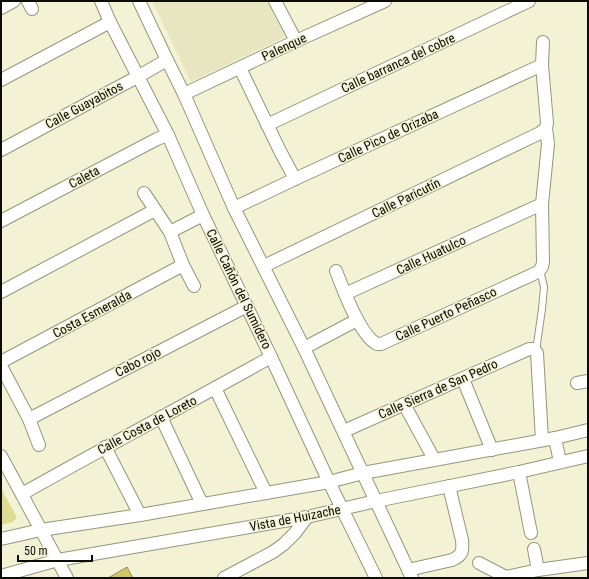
<svg xmlns="http://www.w3.org/2000/svg" width="589" height="579" font-family="'Roboto Condensed',sans-serif">
  <rect width="100%" height="100%" fill="#f3f2d5"/>
  <polygon fill="#e7e6c1" points="152,1 267,1 285,37 191,82"/>
  <polygon fill="#e0db93" points="1,488 16,516 16,519 13,522 1,525"/>
  <polygon fill="#cfc761" stroke="#8e8d73" points="127,567 133,578 108,578"/>
  <g fill="none" stroke-linecap="round" stroke-linejoin="round">
    <g stroke="#97957b" stroke-width="8">
      <polyline id="service" points="536,351 542,309 544,287 540,270"/>
    </g>
    <g stroke="#97957b" stroke-width="14">
      <g id="minor">
        <polyline points="28,1 32,9"/>
        <polyline points="101,1 110,22 168,135 203,215 271,357 329,482 376,578"/>
        <polyline points="139,1 167,60 184,94 234,208 304,348 412,578"/>
        <polyline points="275,1 296,41"/>
        <polyline points="1,8 14,1"/>
        <polyline points="240,68 280,151 295,179"/>
        <polyline points="1,80 110,22"/>
        <polyline points="184,94 296,41 385,1"/>
        <polyline points="267,125 529,1"/>
        <polyline points="1,150 139,76 167,60"/>
        <polyline points="144,193 170,232 183,265 194,286"/>
        <polyline points="234,208 295,179 542,65"/>
        <polyline points="1,221 157,139 168,135"/>
        <polyline points="170,232 203,215"/>
        <polyline points="264,266 540,133 546,128"/>
        <path d="M 336,271 C 343,289 360,336 377,344 L 381,344 L 538,272 L 542,267 L 543,262 L 542,204 L 548,144 L 546,128 L 547,123 L 542,65 L 543,42"/>
        <polyline points="1,292 155,210"/>
        <polyline points="345,294 542,204"/>
        <polyline points="304,348 357,320"/>
        <polyline points="1,362 183,265"/>
        <polyline points="1,366 29,419 39,445"/>
        <polyline points="463,379 492,450"/>
        <polyline points="577,383 588,381"/>
        <polyline points="215,388 266,493"/>
        <polyline points="404,404 434,459"/>
        <polyline points="161,417 202,504"/>
        <polyline points="29,419 247,306"/>
        <polyline points="344,431 529,349 534,349 537,353 542,440"/>
        <polyline points="555,438 560,462"/>
        <polyline points="105,447 140,515"/>
        <polyline points="1,456 67,578"/>
        <polyline points="519,472 531,533"/>
        <path d="M 22,494 C 105,447 189,403 271,357"/>
        <polyline points="1,539 41,530 140,515 329,482 363,473 555,438 588,430"/>
        <polyline points="534,549 538,570"/>
        <polyline points="479,563 506,577 538,570 588,563"/>
        <path d="M 408,570 L 452,560 C 463,555 463,551 462,540 L 449,486"/>
        <polyline points="1,576 58,560 307,517 376,501 519,472 588,456"/>
        <polyline points="224,578 273,552 284,544 295,533 307,517"/>
      </g>
    </g>
    <use href="#service" stroke="#fff" stroke-width="6"/>
    <use href="#minor" stroke="#fff" stroke-width="12"/>
  </g>
  <g text-anchor="middle" dominant-baseline="central" stroke-width="3" stroke-linejoin="round" paint-order="stroke">
    <g font-size="13" fill="#0d0c04" stroke="#f3f2d5">
      <text transform="translate(284 47) rotate(-25)">Palenque</text>
      <text transform="translate(398 63) rotate(-25)">Calle barranca del cobre</text>
      <text transform="translate(84 105) rotate(-28)">Calle Guayabitos</text>
      <text transform="translate(388 136) rotate(-25)">Calle Pico de Orizaba</text>
      <text transform="translate(84 177) rotate(-28)">Caleta</text>
      <text transform="translate(406 198) rotate(-26)">Calle Paricutín</text>
      <text transform="translate(431 255) rotate(-25)">Calle Huatulco</text>
      <text transform="translate(239 289) rotate(64)">Calle Cañón del Sumidero</text>
      <text transform="translate(92 314) rotate(-28)">Costa Esmeralda</text>
      <text transform="translate(446 314) rotate(-25)">Calle Puerto Peñasco</text>
      <text transform="translate(138 362) rotate(-27)">Cabo rojo</text>
      <text transform="translate(438 389) rotate(-24)">Calle Sierra de San Pedro</text>
      <text transform="translate(147 425) rotate(-28)">Calle Costa de Loreto</text>
      <text transform="translate(295 518) rotate(-11)">Vista de Huizache</text>
    </g>
  </g>
  <rect width="589" height="579" fill="none" stroke="#0d0c04" stroke-width="4"/>
  <path d="M18 555v6h74v-6" fill="none" stroke="#0d0c04" stroke-width="2"/>
  <text x="24" y="555" font-size="12" fill="#0d0c04" stroke="#f3f2d5" stroke-width="3" paint-order="stroke">50 m</text>
</svg>
